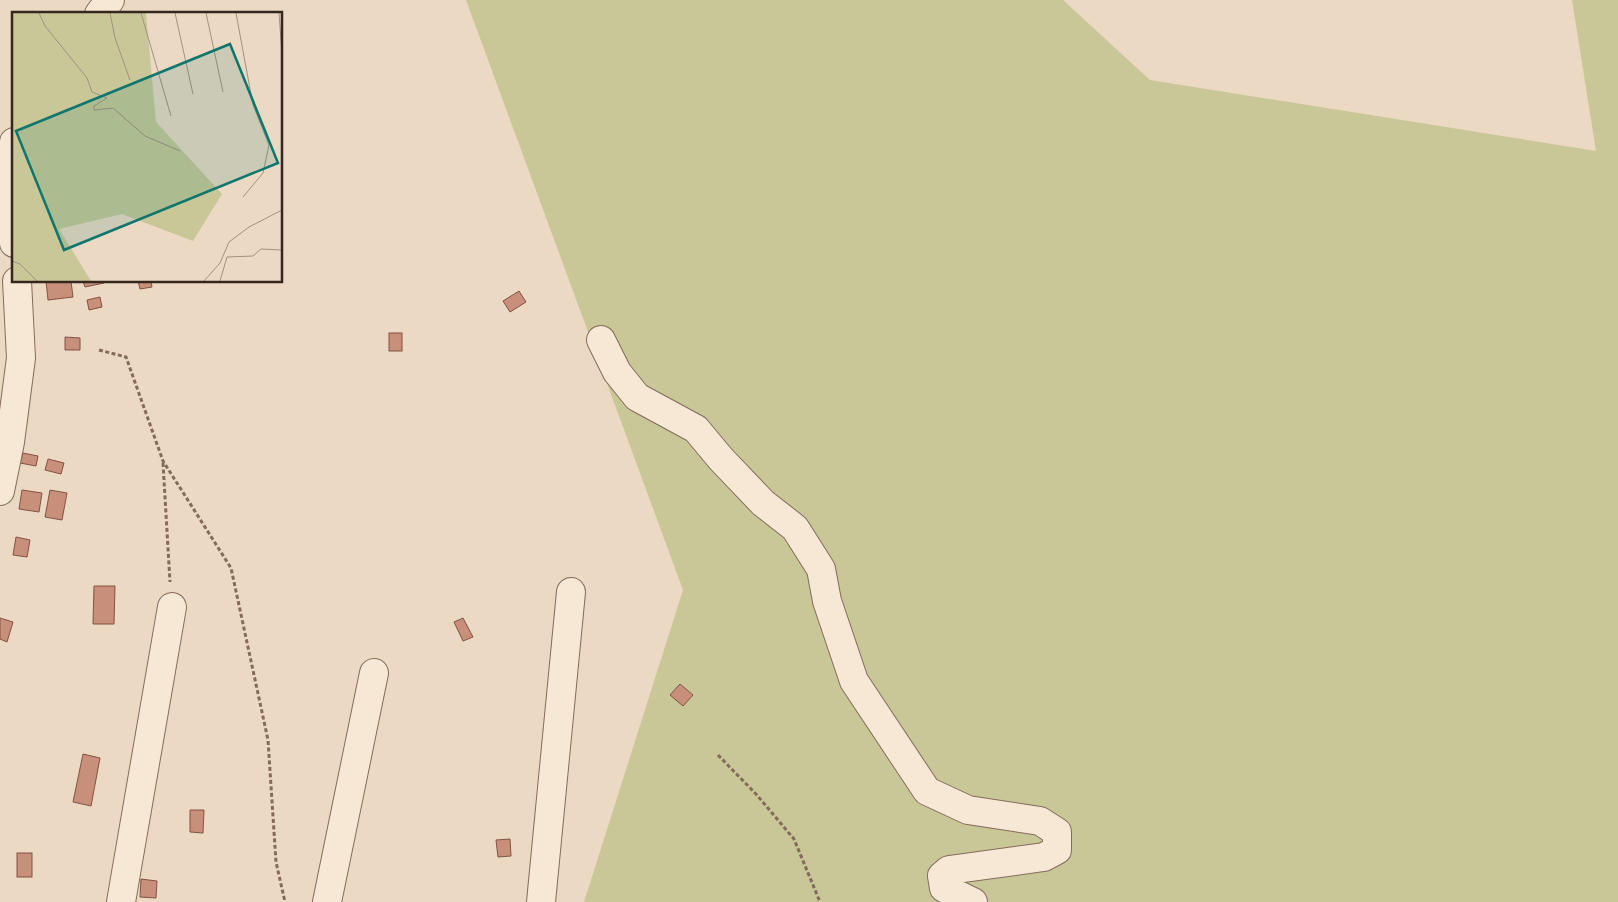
<svg xmlns="http://www.w3.org/2000/svg" width="1618" height="902" font-family="Bitter,serif">
  <rect width="100%" height="100%" fill="#ebd9c3"/>
  <polygon fill="#c9c797" points="466,0 1063,0 1150,80 1596,151 1572,0 1618,0 1618,902 584,902 683,590"/>
  <g fill="#c88f7b" stroke="#825242">
    <polygon points="46,281 71,281 73,297 48,300"/>
    <polygon points="83,281 103,281 104,283 85,287"/>
    <polygon points="138,281 151,281 152,287 140,289"/>
    <polygon points="519,291 526,302 510,312 503,301"/>
    <polygon points="100,297 102,307 89,310 87,300"/>
    <rect x="389" y="333" width="13" height="18"/>
    <polygon points="65,337 80,338 80,350 65,350"/>
    <polygon points="23,453 38,456 36,466 20,463"/>
    <polygon points="48,459 64,463 61,474 45,470"/>
    <polygon points="22,490 42,493 39,512 19,509"/>
    <polygon points="50,490 67,493 62,520 45,517"/>
    <polygon points="16,537 30,540 27,557 13,555"/>
    <polygon points="94,586 115,586 114,624 93,624"/>
    <polygon points="0,618 13,622 7,642 0,639"/>
    <polygon points="463,618 473,637 463,641 454,622"/>
    <polygon points="680,684 693,695 683,706 670,695"/>
    <polygon points="83,754 100,758 91,806 73,802"/>
    <polygon points="190,810 204,810 203,833 190,832"/>
    <polygon points="510,839 511,856 498,857 496,840"/>
    <rect x="17" y="853" width="15" height="24"/>
    <polygon points="141,879 157,881 156,898 140,897"/>
  </g>
  <g fill="none" stroke-linecap="round" stroke-linejoin="round">
    <g stroke="#846b5b" stroke-width="30">
      <g id="minor">
        <polyline points="99,14 110,0"/>
        <polyline points="14,142 8,184 14,243"/>
        <polyline points="601,340 617,372 637,397 696,429 721,459 763,503 795,528 821,569 827,601 854,681 927,791 968,810 1040,821 1057,832 1057,850 1044,857 949,870 942,876 944,888 973,902"/>
        <polyline points="0,491 10,442 21,358 17,281"/>
        <polyline points="121,902 172,607"/>
        <polyline points="327,902 374,673"/>
        <polyline points="541,902 571,592"/>
      </g>
    </g>
    <g stroke="#846b5b" stroke-width="3" stroke-dasharray="4 2.5" stroke-linecap="butt">
      <polyline points="99,350 126,357 163,461 231,568 268,740 276,862 285,902"/>
      <polyline points="163,463 170,582"/>
      <polyline points="718,755 756,794 794,839 820,902"/>
    </g>
    <use href="#minor" stroke="#f7e8d5" stroke-width="28"/>
  </g>
  <g transform="translate(12 12)">
    <rect width="270" height="270" fill="#ebd9c3"/>
    <path d="M 0,1 L 134,1 L 144,110 L 210,182 L 181,229 L 110,202 L 47,217 L 79,269 L 0,269 Z" fill="#c9c797"/>
    <path fill="none" stroke="#a29181" stroke-width="1" d="M 27,1 L 33,14 L 75,66 L 80,80 L 95,86 L 82,94 L 82,98 L 101,96 L 133,124 L 168,139M 98,1 L 103,26 L 118,68M 129,1 L 159,104M 163,1 L 181,82M 194,1 L 211,80M 224,1 L 241,93 L 257,133 L 251,161 L 231,185M 267,1 L 270,43M 0,249 L 8,252 L 25,269M 192,269 L 208,251 L 217,230 L 237,215 L 270,198M 208,269 L 215,245 L 241,244 L 249,237 L 270,238"/>
    <path fill="#0f766e" fill-opacity="0.15" stroke="#0f766e" stroke-width="2.5" d="M 218,32 L 266,151 L 52,238 L 4,119 Z"/>
    <rect width="270" height="270" fill="none" stroke="#35261e" stroke-width="2.5"/>
  </g>
</svg>
